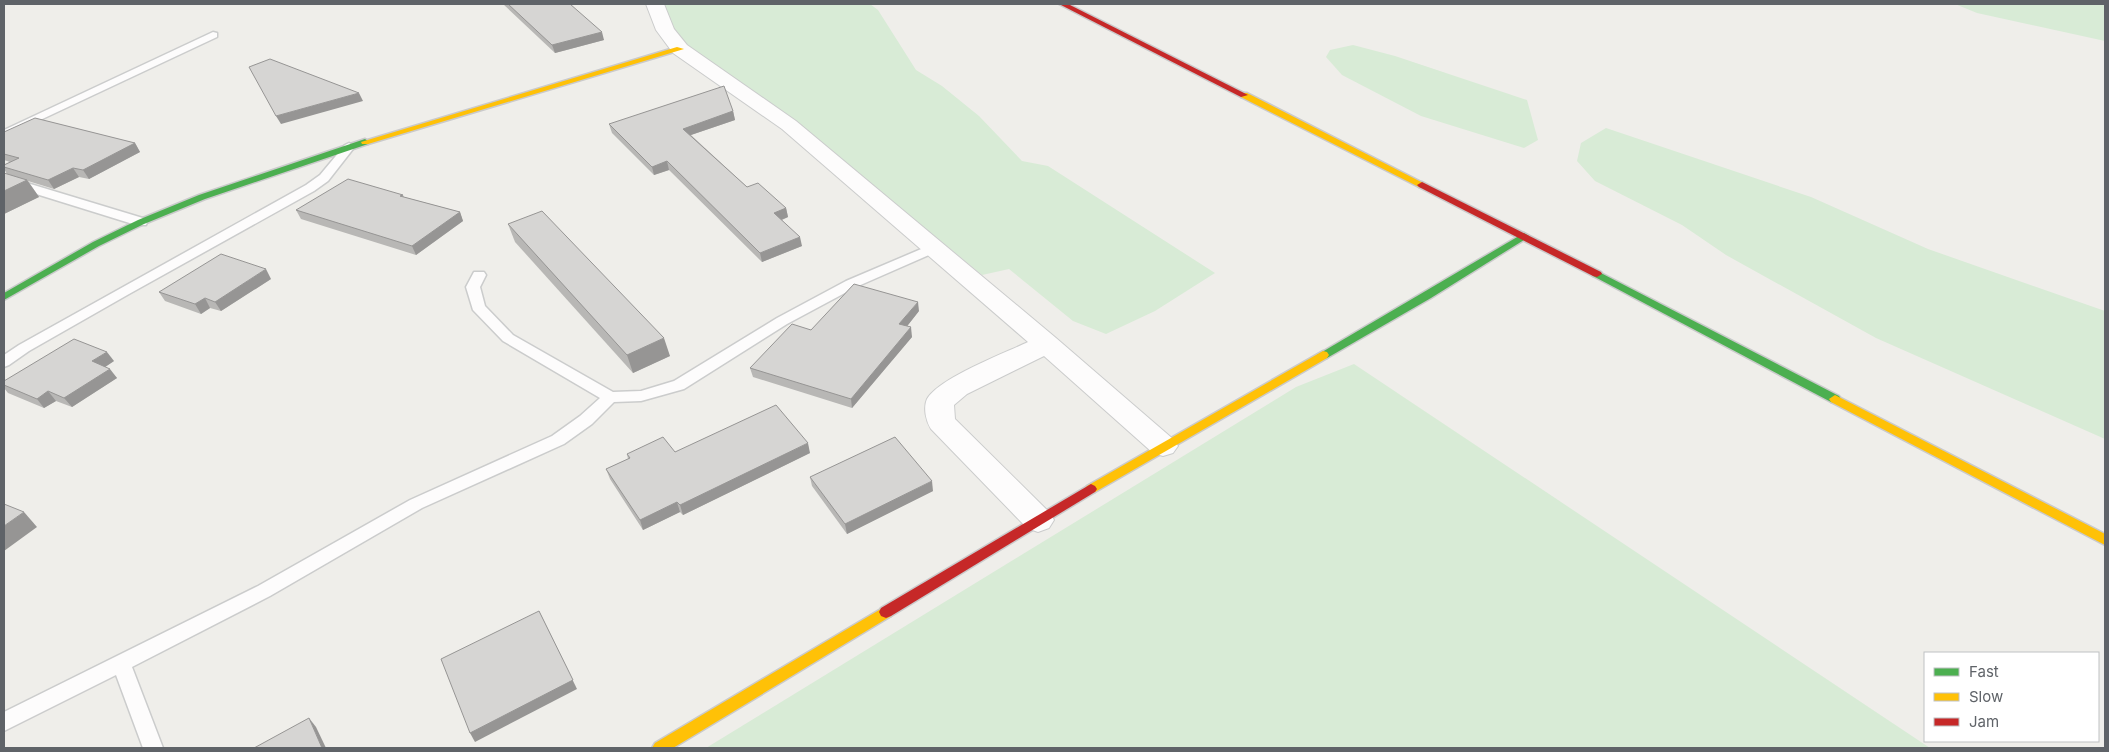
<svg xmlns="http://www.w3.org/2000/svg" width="2109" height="752" font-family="Inter,sans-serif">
  <rect width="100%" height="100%" fill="#efeeea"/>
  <g fill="#d8ebd6">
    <polygon points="664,4 870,4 878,10 916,70 942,86 979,116 1022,161 1048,166 1215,273 1155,311 1106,334 1073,321 1009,269 982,275 797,123 687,47 673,29"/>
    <polygon points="1955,4 2105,4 2105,41 1977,13"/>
    <polygon points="1353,45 1395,56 1527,100 1538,140 1524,148 1421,116 1342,75 1326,57 1330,50"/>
    <polygon points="1606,128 1811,197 1928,249 2105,311 2105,439 1876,338 1726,255 1682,225 1595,181 1577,161 1581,143"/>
    <polygon points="1354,364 1930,748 706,748 1296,387"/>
  </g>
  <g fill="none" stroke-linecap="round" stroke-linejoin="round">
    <g stroke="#cbcccc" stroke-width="3">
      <g id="lane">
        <polygon points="213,32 217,33 217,37 4,137 4,130"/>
        <polygon points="349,143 355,147 353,149 328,181 314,191 129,294 29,351 9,365 4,367 4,355 19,345 306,185 320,175 345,145"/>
        <polygon points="4,176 146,219 147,222 146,225 136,225 4,184"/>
        <polygon points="933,244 940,248 938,251 856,287 787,324 684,389 641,401 614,402 592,424 564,444 422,508 270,596 132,667 163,748 143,748 116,675 4,731 4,712 258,586 410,500 552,436 580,416 600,398 503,341 473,310 466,287 474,272 484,272 486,275 480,287 485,306 513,335 613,392 641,391 674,381 777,318 846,281"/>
      </g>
    </g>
    <g stroke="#cbcccc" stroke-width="2">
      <path id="street" d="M 646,4 L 664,4 L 674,29 L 687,45 L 796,121 L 1056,338 L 1173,439 L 1178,446 L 1173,453 L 1163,456 L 1153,453 L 1044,356 L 967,394 L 954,405 L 955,419 L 1049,512 L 1054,520 L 1049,528 L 1038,532 L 1027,528 L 931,429 C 926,421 923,408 927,399 C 939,378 1005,353 1028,342 L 782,129 L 673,53 L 656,30 Z"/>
    </g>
    <g stroke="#cacacb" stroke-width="3">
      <g id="fast">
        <polygon points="365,139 369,142 368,144 205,199 144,224 99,246 4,300 4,293 93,242 138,220 199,195"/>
        <polygon points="1524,233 1529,236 1527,238 1431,298 1327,358 1323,359 1317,355"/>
        <polygon points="1597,271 1839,396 1841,399 1835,403 1831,402 1593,276 1592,274"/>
      </g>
    </g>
    <g stroke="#cacacb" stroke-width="3">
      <g id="slow">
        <polygon points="677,47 684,49 368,144 362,144 361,142"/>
        <polygon points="1241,93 1247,93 1427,185 1422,188 1419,187 1241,97"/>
        <polygon points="1323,351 1327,352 1329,355 1327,358 1095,492 1087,492 1085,489 1087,486"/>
        <polygon points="1835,395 2105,534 2105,545 1831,402 1829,399"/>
        <polygon points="886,606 891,608 893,612 891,616 673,748 652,748 655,743"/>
      </g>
    </g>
    <g stroke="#cacacb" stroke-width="3">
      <g id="jam">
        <polygon points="1059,4 1068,4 1248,95 1241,97"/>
        <polygon points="1422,182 1601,272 1602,274 1597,277 1593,276 1419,187 1417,185"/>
        <polygon points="1091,484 1095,486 1097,489 1095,492 891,616 886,618 881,616 879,612 881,608"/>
      </g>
    </g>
    <use href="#lane" fill="#fdfcfc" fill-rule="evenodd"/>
    <use href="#street" fill="#fdfcfc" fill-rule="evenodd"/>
    <use href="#fast" fill="#4caf50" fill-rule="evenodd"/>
    <use href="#slow" fill="#ffc107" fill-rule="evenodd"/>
    <use href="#jam" fill="#c62828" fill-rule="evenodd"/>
  </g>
  <g fill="#b8b7b5">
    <polygon points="503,4 570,4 604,40 555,53"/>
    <polygon points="733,111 735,120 691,135 747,187 786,208 788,217 782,220 802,246 762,262 669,170 654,175 612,133 609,124"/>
    <polygon points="4,132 135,143 140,152 89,179 79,177 54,189 28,181 39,197 4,214 4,173 7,174 4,169 4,165 10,162 4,160"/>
    <polygon points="403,195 404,197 460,212 463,221 416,255 301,219 296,210"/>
    <polygon points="508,224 670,356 633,373 515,242"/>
    <polygon points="271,279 221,311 210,308 201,314 165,301 159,292"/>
    <polygon points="919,311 907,326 912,337 852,408 753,377 750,368"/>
    <polygon points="114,361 105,367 117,378 72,407 56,401 44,408 8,393 4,388 4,381"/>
    <polygon points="675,452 810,453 683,515 680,512 643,530 610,479 606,469 628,459 627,454"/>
    <polygon points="810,477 933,491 847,534 812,486"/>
  </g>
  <g fill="#969594">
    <polygon points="602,32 604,40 555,53 552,45"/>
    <polygon points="359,93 363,101 281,124 276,116"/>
    <polygon points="733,111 735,120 685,137 683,129"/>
    <polygon points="135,143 140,152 89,179 83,170"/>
    <polygon points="667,161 669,170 654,175 652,167"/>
    <polygon points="73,168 79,177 54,189 48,180"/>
    <polygon points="27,180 39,197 4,214 4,191"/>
    <polygon points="786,208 788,217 776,222 774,213"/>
    <polygon points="460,212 463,221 416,255 412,246"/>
    <polygon points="800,237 802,246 762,262 760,253"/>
    <polygon points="266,269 271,279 221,311 215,302"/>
    <polygon points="205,298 210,308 201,314 195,304"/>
    <polygon points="918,302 919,311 901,334 899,324"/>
    <polygon points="911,327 912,337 852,408 851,399"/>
    <polygon points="664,338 670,356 633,373 627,355"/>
    <polygon points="107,352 114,361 99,371 92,361"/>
    <polygon points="110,369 117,378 72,407 64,398"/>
    <polygon points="48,391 56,401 44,408 37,399"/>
    <polygon points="808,443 810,453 683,515 680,505"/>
    <polygon points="932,481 933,491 847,534 845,524"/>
    <polygon points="677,502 680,512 643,530 640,520"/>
    <polygon points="24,512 37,527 4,551 4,526"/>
    <polygon points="539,611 577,689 475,742 470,733"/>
    <polygon points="309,718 316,727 326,748 322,748"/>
  </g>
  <g fill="#d6d5d3" stroke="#969594">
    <polygon points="508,4 570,4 602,32 552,45"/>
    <polygon points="270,59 359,93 276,116 249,67"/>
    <polygon points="724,86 733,111 683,129 747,187 758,183 786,208 774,213 800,237 760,253 667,161 652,167 609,124"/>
    <polygon points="35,118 135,143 83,170 73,168 48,180 4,167 4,165 19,158 4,154 4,132"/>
    <polygon points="4,173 27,180 4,191"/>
    <polygon points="348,179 403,195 400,196 460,212 412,246 296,210"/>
    <polygon points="542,211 664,338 627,355 508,224"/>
    <polygon points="221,254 266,269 215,302 205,298 195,304 159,292"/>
    <polygon points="854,284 918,302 899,324 911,327 851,399 750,368 792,324 811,330"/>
    <polygon points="74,339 107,352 92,361 110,369 64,398 48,391 37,399 4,385 4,381"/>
    <polygon points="776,405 808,443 680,505 677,502 640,520 606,469 630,458 627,454 663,437 675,452"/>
    <polygon points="895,437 932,481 845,524 810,477"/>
    <polygon points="4,504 24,512 4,526"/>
    <polygon points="539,611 573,680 470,733 441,659"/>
    <polygon points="309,718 322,748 254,748"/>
  </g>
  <rect width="2109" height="752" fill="none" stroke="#5f6368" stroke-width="10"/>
  <rect x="1924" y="652" width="175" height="90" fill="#ffffff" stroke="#bfc1c3"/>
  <rect x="1934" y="668" width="25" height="8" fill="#4caf50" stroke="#bfc1c3"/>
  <text x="1969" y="677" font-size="15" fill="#5f6368">Fast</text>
  <rect x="1934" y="693" width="25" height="8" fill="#ffc107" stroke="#bfc1c3"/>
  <text x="1969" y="702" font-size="15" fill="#5f6368">Slow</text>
  <rect x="1934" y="718" width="25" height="8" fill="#c62828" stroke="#bfc1c3"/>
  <text x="1969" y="727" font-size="15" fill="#5f6368">Jam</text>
</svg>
